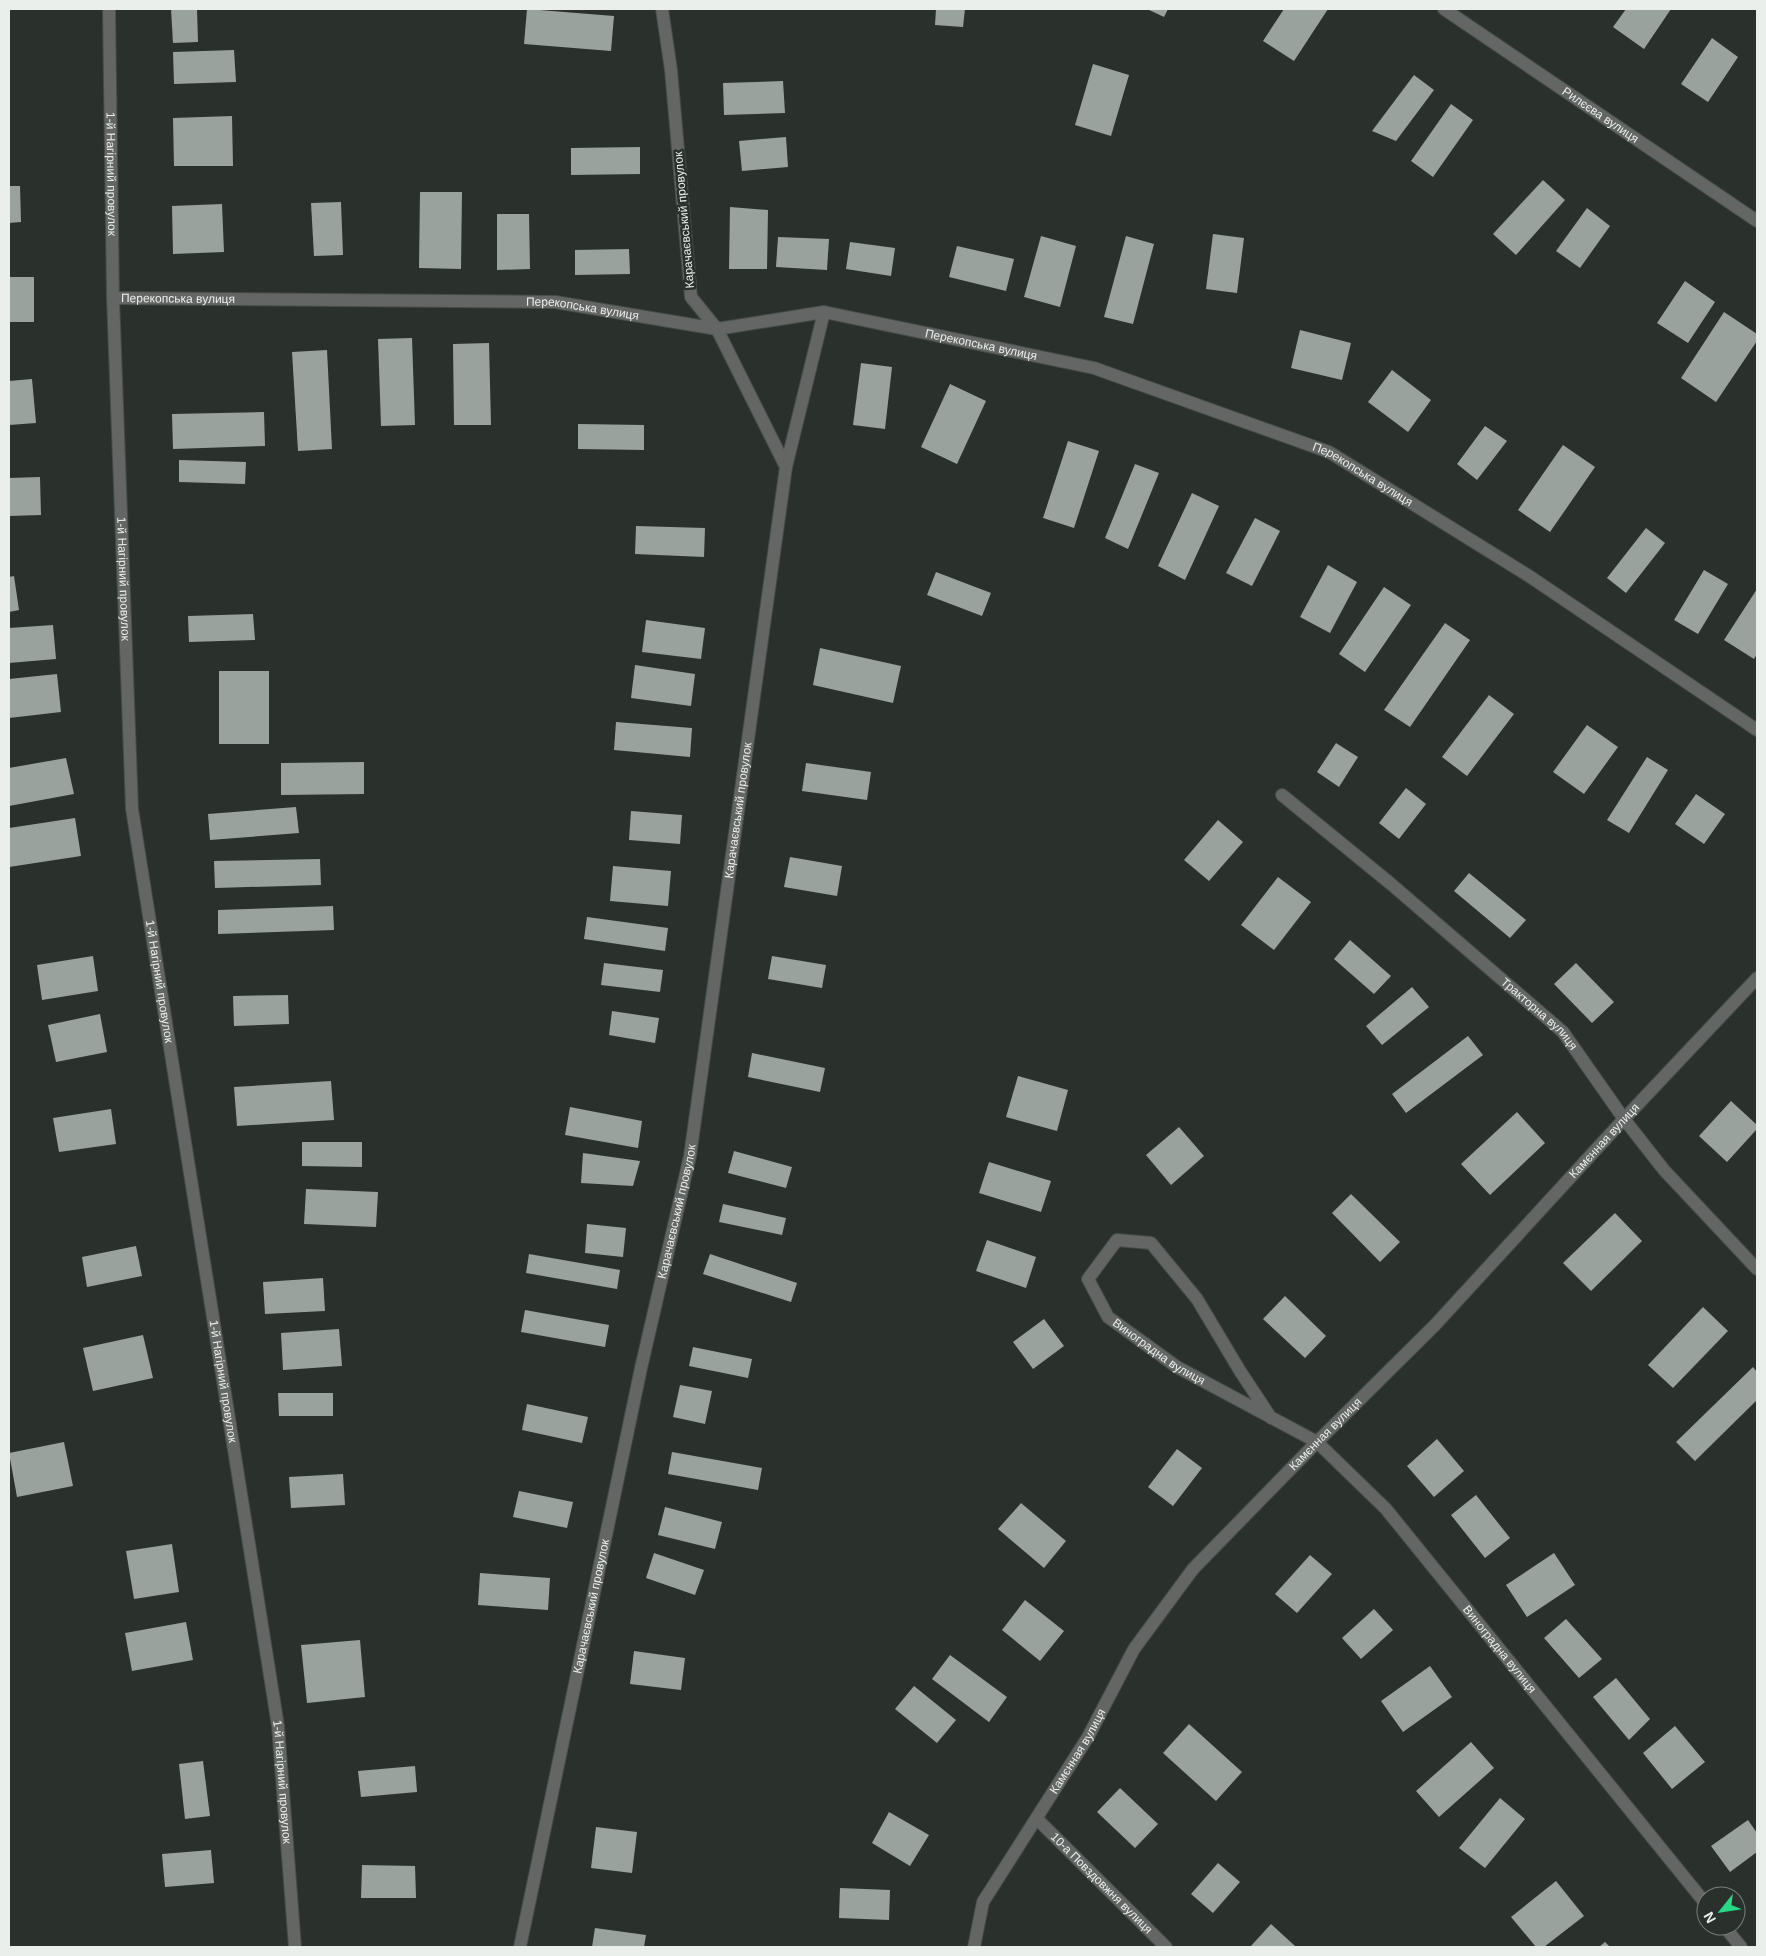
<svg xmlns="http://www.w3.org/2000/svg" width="1766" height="1956" font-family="Helvetica,sans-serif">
  <rect width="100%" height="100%" fill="#2a312c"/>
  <g fill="#9aa29d">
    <polygon points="171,9 197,9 198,42 173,43"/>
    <polygon points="527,9 614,16 611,51 524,44"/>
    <polygon points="936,9 965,9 963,27 935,25"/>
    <polygon points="1147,9 1168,9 1164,17"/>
    <polygon points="1284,9 1328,9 1294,61 1263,41"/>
    <polygon points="1626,9 1671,9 1644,49 1613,27"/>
    <polygon points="1712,38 1738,57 1708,102 1681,84"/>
    <polygon points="234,50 236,82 174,84 173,52"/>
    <polygon points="1093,64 1129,75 1111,136 1075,125"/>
    <polygon points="1414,75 1434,90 1396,141 1372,131"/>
    <polygon points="783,81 785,113 724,115 723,83"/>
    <polygon points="1451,104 1473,120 1433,177 1411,161"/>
    <polygon points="232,116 233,166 174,166 173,118"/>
    <polygon points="786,137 788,167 742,171 739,141"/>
    <polygon points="640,147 640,174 571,175 571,148"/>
    <polygon points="1543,180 1565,200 1516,255 1493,234"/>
    <polygon points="9,186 20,186 21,222 9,223"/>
    <polygon points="420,192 462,192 461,269 419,268"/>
    <polygon points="341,202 343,255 314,256 311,203"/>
    <polygon points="222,204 224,252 173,254 172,206"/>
    <polygon points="730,207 768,210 767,269 729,269"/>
    <polygon points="1587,208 1610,226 1580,268 1556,251"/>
    <polygon points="497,214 529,214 530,269 497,270"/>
    <polygon points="1213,234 1244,238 1237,293 1206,289"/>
    <polygon points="1041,236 1076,246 1060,307 1024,297"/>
    <polygon points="1126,236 1154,244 1133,324 1104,317"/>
    <polygon points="778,237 829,239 827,270 776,267"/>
    <polygon points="850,242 895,248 891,276 846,269"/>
    <polygon points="957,246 1014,259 1006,291 949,277"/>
    <polygon points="629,249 630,274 575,275 575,250"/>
    <rect x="9" y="277" width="25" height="45"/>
    <polygon points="1685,281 1715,302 1688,343 1657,323"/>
    <polygon points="1724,312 1757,334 1757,341 1716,402 1681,378"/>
    <polygon points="1300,330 1351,343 1342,380 1291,368"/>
    <polygon points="412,338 415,425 381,426 378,339"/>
    <polygon points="489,343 491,425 454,425 453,344"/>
    <polygon points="327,350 332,449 298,451 292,352"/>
    <polygon points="861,363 892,367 885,429 853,425"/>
    <polygon points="1392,370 1431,400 1408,432 1368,402"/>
    <polygon points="32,379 36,423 9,425 9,381"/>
    <polygon points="950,384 986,401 957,464 921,447"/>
    <polygon points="264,412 265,446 173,449 172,414"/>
    <polygon points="578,424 644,425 644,450 578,449"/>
    <polygon points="1485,426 1507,441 1477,480 1457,464"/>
    <polygon points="1068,441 1099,451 1074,528 1043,518"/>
    <polygon points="1563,445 1595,467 1550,532 1518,510"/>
    <polygon points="179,460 246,462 245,484 179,482"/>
    <polygon points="1135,464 1159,473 1128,549 1105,538"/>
    <polygon points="40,477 41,515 9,516 9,478"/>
    <polygon points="1192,493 1219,506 1185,580 1158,566"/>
    <polygon points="1255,518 1280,531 1252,586 1226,573"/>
    <polygon points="636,526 705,528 704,557 635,554"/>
    <polygon points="1646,528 1665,543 1626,593 1607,578"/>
    <polygon points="1328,565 1357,582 1330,633 1300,617"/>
    <polygon points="1704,570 1728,584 1698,634 1674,620"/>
    <polygon points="936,572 991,593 982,616 927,595"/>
    <polygon points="14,576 19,610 9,612 9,577"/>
    <polygon points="1384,587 1411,605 1365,672 1339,654"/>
    <polygon points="1757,589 1757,654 1754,659 1724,640"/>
    <polygon points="253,614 255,640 189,642 188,616"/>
    <polygon points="646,620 705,628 701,659 642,652"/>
    <polygon points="1445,623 1470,640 1410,727 1384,710"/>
    <polygon points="53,625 56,659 9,663 9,628"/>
    <polygon points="820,648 901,666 893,703 813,685"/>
    <polygon points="635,665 695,674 691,706 631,698"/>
    <rect x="219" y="671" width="50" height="73"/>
    <polygon points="57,674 61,712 9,718 9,679"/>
    <polygon points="1489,695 1514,714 1467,776 1442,757"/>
    <polygon points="616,722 692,728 690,757 614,750"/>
    <polygon points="1587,725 1618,747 1584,794 1553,772"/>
    <polygon points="1336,743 1358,757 1339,787 1317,772"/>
    <polygon points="1647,757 1668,770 1629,833 1607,820"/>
    <polygon points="66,758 74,794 9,806 9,768"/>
    <polygon points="364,762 364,794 281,795 281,763"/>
    <polygon points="806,763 871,772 867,800 802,791"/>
    <polygon points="1406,788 1426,804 1399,839 1379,823"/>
    <polygon points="1696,794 1725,814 1704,844 1675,824"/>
    <polygon points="296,807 299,833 210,840 208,814"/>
    <polygon points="631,811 682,815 680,844 629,840"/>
    <polygon points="75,818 81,856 9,867 9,828"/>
    <polygon points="1218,820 1243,842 1209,881 1184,860"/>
    <polygon points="790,857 842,866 837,896 784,887"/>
    <polygon points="320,859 321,885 215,888 214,861"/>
    <polygon points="613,866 671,871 668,906 610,901"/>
    <polygon points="1469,873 1526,920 1510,938 1454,891"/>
    <polygon points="1278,877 1311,902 1274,950 1241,925"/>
    <polygon points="333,906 334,930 218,934 218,910"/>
    <polygon points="587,917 668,928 665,951 584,939"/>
    <polygon points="1350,940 1391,976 1374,994 1334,959"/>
    <polygon points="93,956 98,991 42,1000 37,965"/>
    <polygon points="772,956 826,965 822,988 768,979"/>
    <polygon points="604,963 663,970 660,992 601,985"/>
    <polygon points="1576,963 1614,1002 1592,1023 1554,984"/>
    <polygon points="1412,987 1429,1007 1382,1045 1366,1026"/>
    <polygon points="288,995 289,1024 234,1026 233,996"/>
    <polygon points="612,1011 659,1018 655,1043 609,1035"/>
    <polygon points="100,1014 107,1052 56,1062 48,1025"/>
    <polygon points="1468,1036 1483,1055 1406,1113 1392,1094"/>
    <polygon points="752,1053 825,1068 820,1092 748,1077"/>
    <polygon points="1018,1076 1068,1090 1057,1131 1006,1117"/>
    <polygon points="331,1081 334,1120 237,1126 234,1087"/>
    <polygon points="1731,1101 1757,1125 1757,1129 1727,1162 1699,1136"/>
    <polygon points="570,1107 642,1121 638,1148 565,1135"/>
    <polygon points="111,1109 116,1144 59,1152 53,1118"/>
    <polygon points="1517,1112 1545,1143 1490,1195 1461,1164"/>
    <polygon points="1179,1127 1204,1156 1171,1185 1146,1155"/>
    <polygon points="302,1142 362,1142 362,1167 302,1166"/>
    <polygon points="734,1151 792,1167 786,1188 728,1173"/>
    <polygon points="583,1153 640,1161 633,1186 581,1183"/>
    <polygon points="989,1162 1051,1181 1041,1212 979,1193"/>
    <polygon points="306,1189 378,1192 376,1227 304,1224"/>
    <polygon points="1351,1194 1400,1242 1380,1262 1332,1213"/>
    <polygon points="723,1204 786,1218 782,1235 719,1222"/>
    <polygon points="1615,1213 1642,1241 1591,1291 1563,1263"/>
    <polygon points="587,1224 626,1228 623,1257 585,1253"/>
    <polygon points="987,1240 1036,1257 1026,1288 976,1271"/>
    <polygon points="136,1246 142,1276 87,1287 82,1257"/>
    <polygon points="529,1254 620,1270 617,1289 526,1273"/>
    <polygon points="710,1254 797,1283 791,1302 703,1274"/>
    <polygon points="323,1278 325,1311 265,1314 263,1282"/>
    <polygon points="1285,1296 1326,1336 1305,1358 1263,1319"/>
    <polygon points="1703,1307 1728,1331 1673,1388 1648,1365"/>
    <polygon points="525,1310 609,1325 605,1347 521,1332"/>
    <polygon points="1044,1319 1064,1346 1033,1369 1013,1342"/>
    <polygon points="339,1329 342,1366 283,1370 281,1333"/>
    <polygon points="143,1335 153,1378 93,1391 83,1348"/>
    <polygon points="693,1347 752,1359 748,1378 689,1366"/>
    <polygon points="1753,1367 1757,1372 1757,1400 1695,1461 1676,1442"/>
    <polygon points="680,1385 712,1391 705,1424 673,1417"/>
    <polygon points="278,1393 333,1393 333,1416 279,1416"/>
    <polygon points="527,1404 588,1417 582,1443 522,1430"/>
    <polygon points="1437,1439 1464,1471 1434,1497 1407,1466"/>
    <polygon points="64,1442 73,1486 17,1497 9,1453"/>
    <polygon points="1177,1449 1202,1468 1173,1506 1148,1487"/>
    <polygon points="672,1452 762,1468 758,1490 668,1474"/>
    <polygon points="343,1474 345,1505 291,1508 289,1477"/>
    <polygon points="519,1491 573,1502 567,1528 513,1517"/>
    <polygon points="1476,1495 1510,1538 1485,1558 1451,1515"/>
    <polygon points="1021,1503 1066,1541 1044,1568 998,1529"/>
    <polygon points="665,1507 722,1522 715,1549 658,1535"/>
    <polygon points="172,1544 179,1592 134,1599 126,1551"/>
    <polygon points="654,1553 704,1570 695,1595 646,1578"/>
    <polygon points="1554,1553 1575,1585 1527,1617 1506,1585"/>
    <polygon points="1310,1555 1332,1574 1297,1613 1275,1594"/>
    <polygon points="480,1573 550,1578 548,1610 478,1605"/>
    <polygon points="1025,1600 1064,1631 1040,1661 1002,1630"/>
    <polygon points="1374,1609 1393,1630 1361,1659 1342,1638"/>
    <polygon points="1566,1619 1602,1659 1579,1678 1544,1638"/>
    <polygon points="186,1622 193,1660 132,1671 125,1633"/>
    <polygon points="360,1640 365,1697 307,1703 301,1645"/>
    <polygon points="634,1651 685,1658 681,1690 630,1684"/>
    <polygon points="950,1655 1007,1697 989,1722 932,1679"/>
    <polygon points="1430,1666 1452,1697 1403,1732 1381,1701"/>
    <polygon points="1616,1678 1650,1719 1629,1740 1593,1697"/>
    <polygon points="914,1686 956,1720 937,1743 895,1709"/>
    <polygon points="1189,1724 1242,1772 1216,1801 1163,1753"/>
    <polygon points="1675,1726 1705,1762 1672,1789 1643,1753"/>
    <polygon points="1471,1742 1494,1768 1439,1817 1416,1791"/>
    <polygon points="203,1761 210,1816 185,1819 179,1764"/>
    <polygon points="415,1766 417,1792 361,1797 358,1771"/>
    <polygon points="1120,1788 1158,1824 1135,1848 1097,1812"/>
    <polygon points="1500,1798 1525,1819 1485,1868 1459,1848"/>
    <polygon points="889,1812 929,1835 910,1866 872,1843"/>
    <polygon points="1748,1820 1757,1833 1757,1852 1730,1872 1711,1846"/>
    <polygon points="596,1827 637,1832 632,1873 591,1868"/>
    <polygon points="211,1850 214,1883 165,1887 162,1854"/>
    <polygon points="1218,1863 1240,1882 1213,1913 1191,1894"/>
    <polygon points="362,1865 415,1866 416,1898 361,1898"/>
    <polygon points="1556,1881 1584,1916 1544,1947 1536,1947 1511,1917"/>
    <polygon points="840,1888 890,1890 889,1920 839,1918"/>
    <polygon points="1271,1924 1295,1946 1293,1947 1250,1947"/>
    <polygon points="595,1928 646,1935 644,1947 592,1947"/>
    <polygon points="1605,1942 1610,1947 1599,1947"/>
  </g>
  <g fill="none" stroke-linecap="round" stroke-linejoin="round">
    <g stroke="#454c47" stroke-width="14">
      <g id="minor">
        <path id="s1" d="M 109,9 L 113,298 L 132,809 L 278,1726 L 295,1947"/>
        <path id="s2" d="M 1444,9 L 1757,221"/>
        <path id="s3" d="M 113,298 L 555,302 L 717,329 L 824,312 L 1094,368 L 1329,452 L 1529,576 L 1757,730"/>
        <polyline points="786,467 824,312"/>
        <path id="s4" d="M 1282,795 L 1391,884 L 1563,1032 L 1624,1119 L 1664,1170 L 1757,1269"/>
        <path id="s5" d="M 1271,1418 L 1240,1371 L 1197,1299 L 1151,1243 L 1117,1240 L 1088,1279 L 1108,1317 L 1177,1367 L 1317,1442 L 1386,1509 L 1706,1904"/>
        <path id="s6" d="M 1037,1819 L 1166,1947"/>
        <polyline points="1724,1926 1741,1947"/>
        <path id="s7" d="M 520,1947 L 641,1368 L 690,1156 L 786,467 L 717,329 L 691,297 L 671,70 L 662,9"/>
        <path id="s8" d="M 974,1947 L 983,1902 L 1088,1737 L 1134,1649 L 1193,1569 L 1317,1442 L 1435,1325 L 1624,1119 L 1757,978"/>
      </g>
    </g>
    <use href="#minor" stroke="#636664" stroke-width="12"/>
  </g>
  <g text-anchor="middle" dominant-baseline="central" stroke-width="5" stroke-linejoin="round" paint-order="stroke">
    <g font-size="12" fill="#ebefec" stroke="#2a312c">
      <text stroke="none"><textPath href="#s2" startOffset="189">Рилєєва вулиця</textPath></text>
      <text stroke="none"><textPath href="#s1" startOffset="165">1-й Нагірний провулок</textPath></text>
      <text transform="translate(684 220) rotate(-95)">Карачаєвський провулок</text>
      <text stroke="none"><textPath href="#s3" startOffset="65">Перекопська вулиця</textPath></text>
      <text stroke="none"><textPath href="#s3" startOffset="470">Перекопська вулиця</textPath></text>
      <text stroke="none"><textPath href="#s3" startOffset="875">Перекопська вулиця</textPath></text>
      <text stroke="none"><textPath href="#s3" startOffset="1280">Перекопська вулиця</textPath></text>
      <text stroke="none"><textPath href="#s1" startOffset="570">1-й Нагірний провулок</textPath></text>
      <text stroke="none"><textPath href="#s7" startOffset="1158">Карачаєвський провулок</textPath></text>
      <text stroke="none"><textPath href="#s1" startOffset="975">1-й Нагірний провулок</textPath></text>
      <text stroke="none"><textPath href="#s4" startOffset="338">Тракторна вулиця</textPath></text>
      <text stroke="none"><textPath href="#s8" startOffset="1034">Камєнная вулиця</textPath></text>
      <text stroke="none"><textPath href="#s7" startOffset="752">Карачаєвський провулок</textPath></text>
      <text stroke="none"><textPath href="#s5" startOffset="400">Виноградна вулиця</textPath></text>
      <text stroke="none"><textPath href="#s1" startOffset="1380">1-й Нагірний провулок</textPath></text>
      <text stroke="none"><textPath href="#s8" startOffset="629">Камєнная вулиця</textPath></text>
      <text stroke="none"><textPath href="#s7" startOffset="348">Карачаєвський провулок</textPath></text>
      <text stroke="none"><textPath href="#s5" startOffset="859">Виноградна вулиця</textPath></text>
      <text stroke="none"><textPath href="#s8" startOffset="224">Камєнная вулиця</textPath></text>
      <text stroke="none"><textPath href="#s1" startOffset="1785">1-й Нагірний провулок</textPath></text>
      <text stroke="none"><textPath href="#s6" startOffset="91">10-а Повздовжня вулиця</textPath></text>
    </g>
  </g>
  <rect width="1766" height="1956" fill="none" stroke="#ebefec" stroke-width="20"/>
  <g transform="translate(1721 1911) rotate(240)"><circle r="24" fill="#2a312c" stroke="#777d79"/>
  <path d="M0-4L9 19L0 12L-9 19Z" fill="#27d885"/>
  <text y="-8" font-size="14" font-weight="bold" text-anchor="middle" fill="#ebefec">N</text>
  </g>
</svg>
